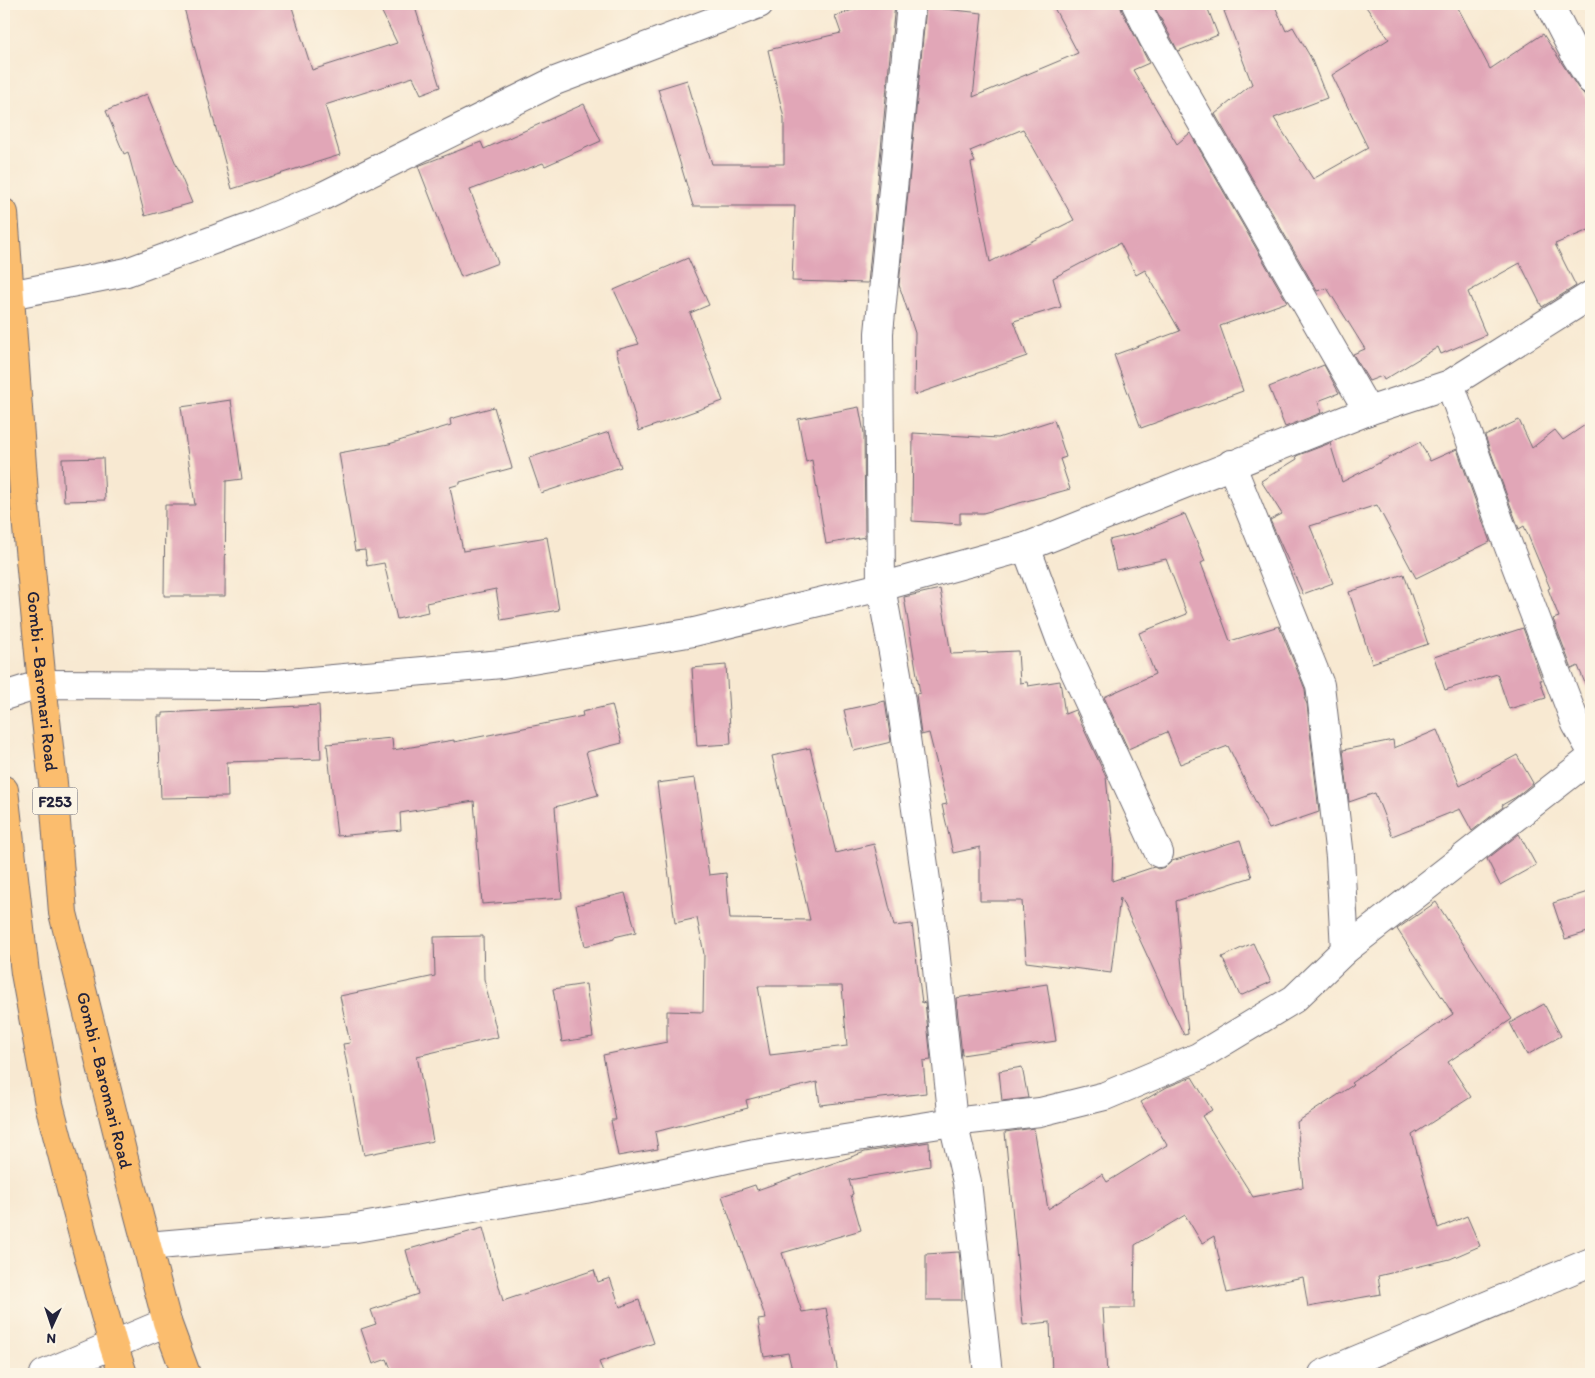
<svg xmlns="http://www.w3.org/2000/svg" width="1595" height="1378" font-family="Itim,sans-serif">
  <rect width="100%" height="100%" fill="#fcf5e5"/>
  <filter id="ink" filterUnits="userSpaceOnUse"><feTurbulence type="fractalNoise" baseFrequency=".02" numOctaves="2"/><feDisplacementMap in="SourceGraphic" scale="10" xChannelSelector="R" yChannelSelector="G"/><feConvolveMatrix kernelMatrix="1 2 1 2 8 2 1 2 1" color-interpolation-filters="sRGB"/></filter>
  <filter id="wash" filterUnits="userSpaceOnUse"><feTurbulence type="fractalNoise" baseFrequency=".0096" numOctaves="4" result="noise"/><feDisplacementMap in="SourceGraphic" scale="20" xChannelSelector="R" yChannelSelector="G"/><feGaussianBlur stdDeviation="1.12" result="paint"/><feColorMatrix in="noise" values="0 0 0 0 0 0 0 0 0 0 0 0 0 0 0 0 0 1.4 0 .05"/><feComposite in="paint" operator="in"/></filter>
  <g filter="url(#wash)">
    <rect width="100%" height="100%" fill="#f8e9d2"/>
    <g id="blocks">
      <g fill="#e1a6b7" fill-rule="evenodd">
        <polygon points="183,4 291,4 312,70 397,43 378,4 414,4 440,87 421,94 413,77 325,105 340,155 232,189"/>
        <polygon points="870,4 895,4 868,283 792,281 795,206 693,206 658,89 687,80 712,164 784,164 784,118 768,50 841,33 835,16"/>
        <path d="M 1052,4 L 1120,4 L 1122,11 L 1149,63 L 1133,70 L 1177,144 L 1190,133 L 1287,302 L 1220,326 L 1243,391 L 1141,428 L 1114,355 L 1180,331 L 1145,270 L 1136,275 L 1120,243 L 1053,278 L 1061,307 L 1014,321 L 1027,356 L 914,395 L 915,333 L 899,285 L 926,7 L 982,13 L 973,97 L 1078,53 ZM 1023,129 L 1074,220 L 990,262 L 971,163 L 975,162 L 970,151 Z"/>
        <polygon points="1153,4 1206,4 1218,35 1178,51"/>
        <polygon points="1243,4 1274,4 1286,31 1293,27 1311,58 1327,98 1274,118 1313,179 1368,148 1332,75 1389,39 1364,4 1456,4 1490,69 1543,34 1578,88 1584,94 1591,105 1591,229 1555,244 1576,286 1542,307 1520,263 1468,292 1486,335 1441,354 1438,347 1384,380 1382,376 1369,381 1353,354 1365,349 1327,288 1317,291 1215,114 1252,84 1224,11"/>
        <polygon points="147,94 192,203 145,216 128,152 124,154 106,111"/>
        <polygon points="584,104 601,141 545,166 543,163 470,190 498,263 461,277 418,166 481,142 484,149"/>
        <polygon points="688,258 709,305 690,313 723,401 639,431 616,350 639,344 614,290"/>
        <polygon points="1324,365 1339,393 1318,401 1321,413 1285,427 1269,387"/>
        <polygon points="231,400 242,479 226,481 225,596 164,596 165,505 195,505 181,407"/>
        <polygon points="494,407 512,468 460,482 460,484 450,487 463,551 547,537 559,610 501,620 496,589 426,603 428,612 397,619 384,563 367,566 365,550 355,551 339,453 389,444 451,425 450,419"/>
        <polygon points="859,407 864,433 865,537 826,544 812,460 806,462 798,419"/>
        <polygon points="1054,420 1066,457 1060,459 1070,489 983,513 960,513 960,524 912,521 913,433 998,438"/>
        <polygon points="1519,420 1532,448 1555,430 1563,440 1591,421 1591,693 1589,693 1578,666 1572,669 1553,619 1559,617 1548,589 1550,588 1524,526 1519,529 1485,436"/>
        <polygon points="609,432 621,467 541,493 529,458"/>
        <polygon points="1420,442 1430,461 1457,449 1490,542 1416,578 1377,505 1310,526 1333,583 1303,594 1270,520 1282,514 1261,481 1297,459 1296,456 1330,443 1342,482"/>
        <polygon points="103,458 105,500 64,501 62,459"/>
        <polygon points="1185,514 1205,561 1201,563 1230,641 1279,626 1305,689 1306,698 1304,698 1307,704 1319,812 1269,829 1228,746 1180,764 1167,732 1128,749 1104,697 1155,674 1139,633 1187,614 1166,559 1116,570 1109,540 1138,533"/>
        <polygon points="1404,574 1428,644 1372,663 1349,592"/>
        <polygon points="940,589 951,654 1018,651 1020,683 1027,682 1028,686 1060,681 1065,714 1075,710 1106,777 1113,845 1112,881 1154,867 1158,869 1165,867 1172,861 1240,840 1252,877 1176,901 1188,1034 1184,1035 1120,897 1111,973 1026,962 1022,901 980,901 980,847 953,853 942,805 947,804 929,733 921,735 916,694 920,693 904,597"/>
        <polygon points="1523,628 1542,680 1540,680 1546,698 1509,709 1497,674 1445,690 1434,657"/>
        <polygon points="726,665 731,744 697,746 692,668"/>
        <polygon points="885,701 891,742 854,751 844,710"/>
        <polygon points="319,705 321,759 227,762 228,797 161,798 158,716 163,716 163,713"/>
        <polygon points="612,705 622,743 586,752 598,795 555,807 562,898 482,904 474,801 400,813 401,830 337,836 327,744 392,738 393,750 454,740 454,742 583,716 582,712"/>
        <polygon points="1437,730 1460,786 1517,755 1533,783 1516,797 1502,805 1503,807 1472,831 1460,809 1392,836 1375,793 1349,802 1343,750 1393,740 1394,748"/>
        <path d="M 810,748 L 836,853 L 874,844 L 894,926 L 912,924 L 922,1003 L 925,1002 L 931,1060 L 923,1061 L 926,1093 L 820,1105 L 817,1082 L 746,1100 L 748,1108 L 655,1132 L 658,1149 L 618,1156 L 611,1120 L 616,1120 L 603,1055 L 667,1042 L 667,1011 L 703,1012 L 704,954 L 697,918 L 675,923 L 657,783 L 695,778 L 709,875 L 726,873 L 730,919 L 810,920 L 772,756 ZM 758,986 L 842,986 L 847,1046 L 770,1055 Z"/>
        <polygon points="1519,834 1536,865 1500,885 1487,859"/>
        <polygon points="1591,891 1591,931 1565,939 1553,903"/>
        <polygon points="625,893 636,932 614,937 614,939 585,946 576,905"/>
        <polygon points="1436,902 1512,1019 1448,1062 1471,1097 1412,1135 1438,1228 1467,1216 1480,1246 1450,1259 1378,1276 1381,1294 1308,1307 1303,1277 1227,1293 1214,1236 1202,1243 1185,1215 1135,1245 1134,1308 1103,1308 1107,1374 1052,1374 1050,1322 1023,1325 1005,1132 1034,1128 1048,1209 1102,1174 1107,1182 1167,1145 1141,1102 1167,1087 1192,1077 1212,1110 1202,1116 1253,1197 1303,1187 1297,1122 1353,1085 1351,1083 1453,1014 1397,929"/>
        <polygon points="483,936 484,979 498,1037 417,1056 433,1141 364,1155 343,1044 350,1043 340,996 435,976 434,937"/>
        <polygon points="1253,943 1271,982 1240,996 1222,957"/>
        <polygon points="586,984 593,1037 562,1042 553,989"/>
        <polygon points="1047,984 1056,1041 962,1055 956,998"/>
        <polygon points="1544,1004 1561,1036 1527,1055 1510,1023"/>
        <polygon points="1022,1067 1028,1098 1002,1101 999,1071"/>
        <polygon points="929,1142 930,1166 849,1180 853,1194 851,1195 861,1230 782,1253 802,1312 826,1308 838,1374 793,1374 788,1353 764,1357 758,1320 766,1319 722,1196 755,1185 757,1190 865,1152"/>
        <polygon points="483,1228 503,1301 594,1270 598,1282 610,1278 620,1307 639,1300 654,1343 599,1362 604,1374 393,1374 387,1359 373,1364 361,1329 376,1324 371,1310 418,1294 406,1250"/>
        <polygon points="959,1252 962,1278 962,1300 926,1300 926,1254"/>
      </g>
    </g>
  </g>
  <g filter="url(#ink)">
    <use href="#blocks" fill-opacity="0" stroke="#6d6870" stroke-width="1"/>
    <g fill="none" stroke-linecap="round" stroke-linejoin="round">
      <g stroke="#6d6870" stroke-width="30">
        <g id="minor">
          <polyline points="911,4 879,333 881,587 897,674 933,930 953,1122 967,1182 988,1374"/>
          <polyline points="1136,4 1153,38 1368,411"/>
          <polyline points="1549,4 1576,56 1591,80"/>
          <polyline points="4,296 127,272 259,223 323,196 555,81 759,4"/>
          <polyline points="1450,384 1507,542 1576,724 1591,750"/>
          <polyline points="1231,464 1320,685 1340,857 1345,950"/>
          <polyline points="1026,547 1062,644 1159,853"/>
          <polyline points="4,696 42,684 266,685 502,664 694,632 881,587 1026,547 1368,411 1450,384 1591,295"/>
          <polyline points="147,1246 356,1228 585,1189 755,1153 953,1122 1040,1112 1105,1096 1198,1057 1294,999 1345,950 1591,758"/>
          <polyline points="44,1374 167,1322"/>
          <polyline points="1323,1374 1591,1262"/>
        </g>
      </g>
      <g stroke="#6d6870" stroke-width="30">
        <g id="major">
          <path id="s1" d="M 4,213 L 25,507 L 42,684 L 53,783 L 63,913 L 123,1155 L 167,1322 L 186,1374"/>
          <polyline points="4,790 25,973 49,1104 89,1258 113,1344 123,1374"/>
        </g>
      </g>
      <use href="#minor" stroke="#fff" stroke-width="28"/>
      <use href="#major" stroke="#fbbd6e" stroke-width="28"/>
    </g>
  </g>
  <g text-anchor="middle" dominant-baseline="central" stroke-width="5" stroke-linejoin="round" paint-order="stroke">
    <rect fill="#fcf5e5" stroke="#63616e" stroke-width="1" x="32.5" y="787.5" width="45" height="27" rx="4"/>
    <g font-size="16" font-weight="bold" fill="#22223b">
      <text x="55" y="801">F253</text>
    </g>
    <g font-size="18" fill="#22223b" stroke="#fcf5e5">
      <text stroke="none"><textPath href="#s1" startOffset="470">Gombi - Baromari Road</textPath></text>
      <text stroke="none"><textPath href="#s1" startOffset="875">Gombi - Baromari Road</textPath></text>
    </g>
  </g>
  <rect width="1595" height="1378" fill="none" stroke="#fcf5e5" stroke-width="20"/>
  <g transform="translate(52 1326) rotate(183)" stroke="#fcf5e5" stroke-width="4" paint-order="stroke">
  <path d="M0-4L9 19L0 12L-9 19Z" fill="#22223b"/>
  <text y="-8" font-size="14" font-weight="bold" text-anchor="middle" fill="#22223b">N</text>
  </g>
</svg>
